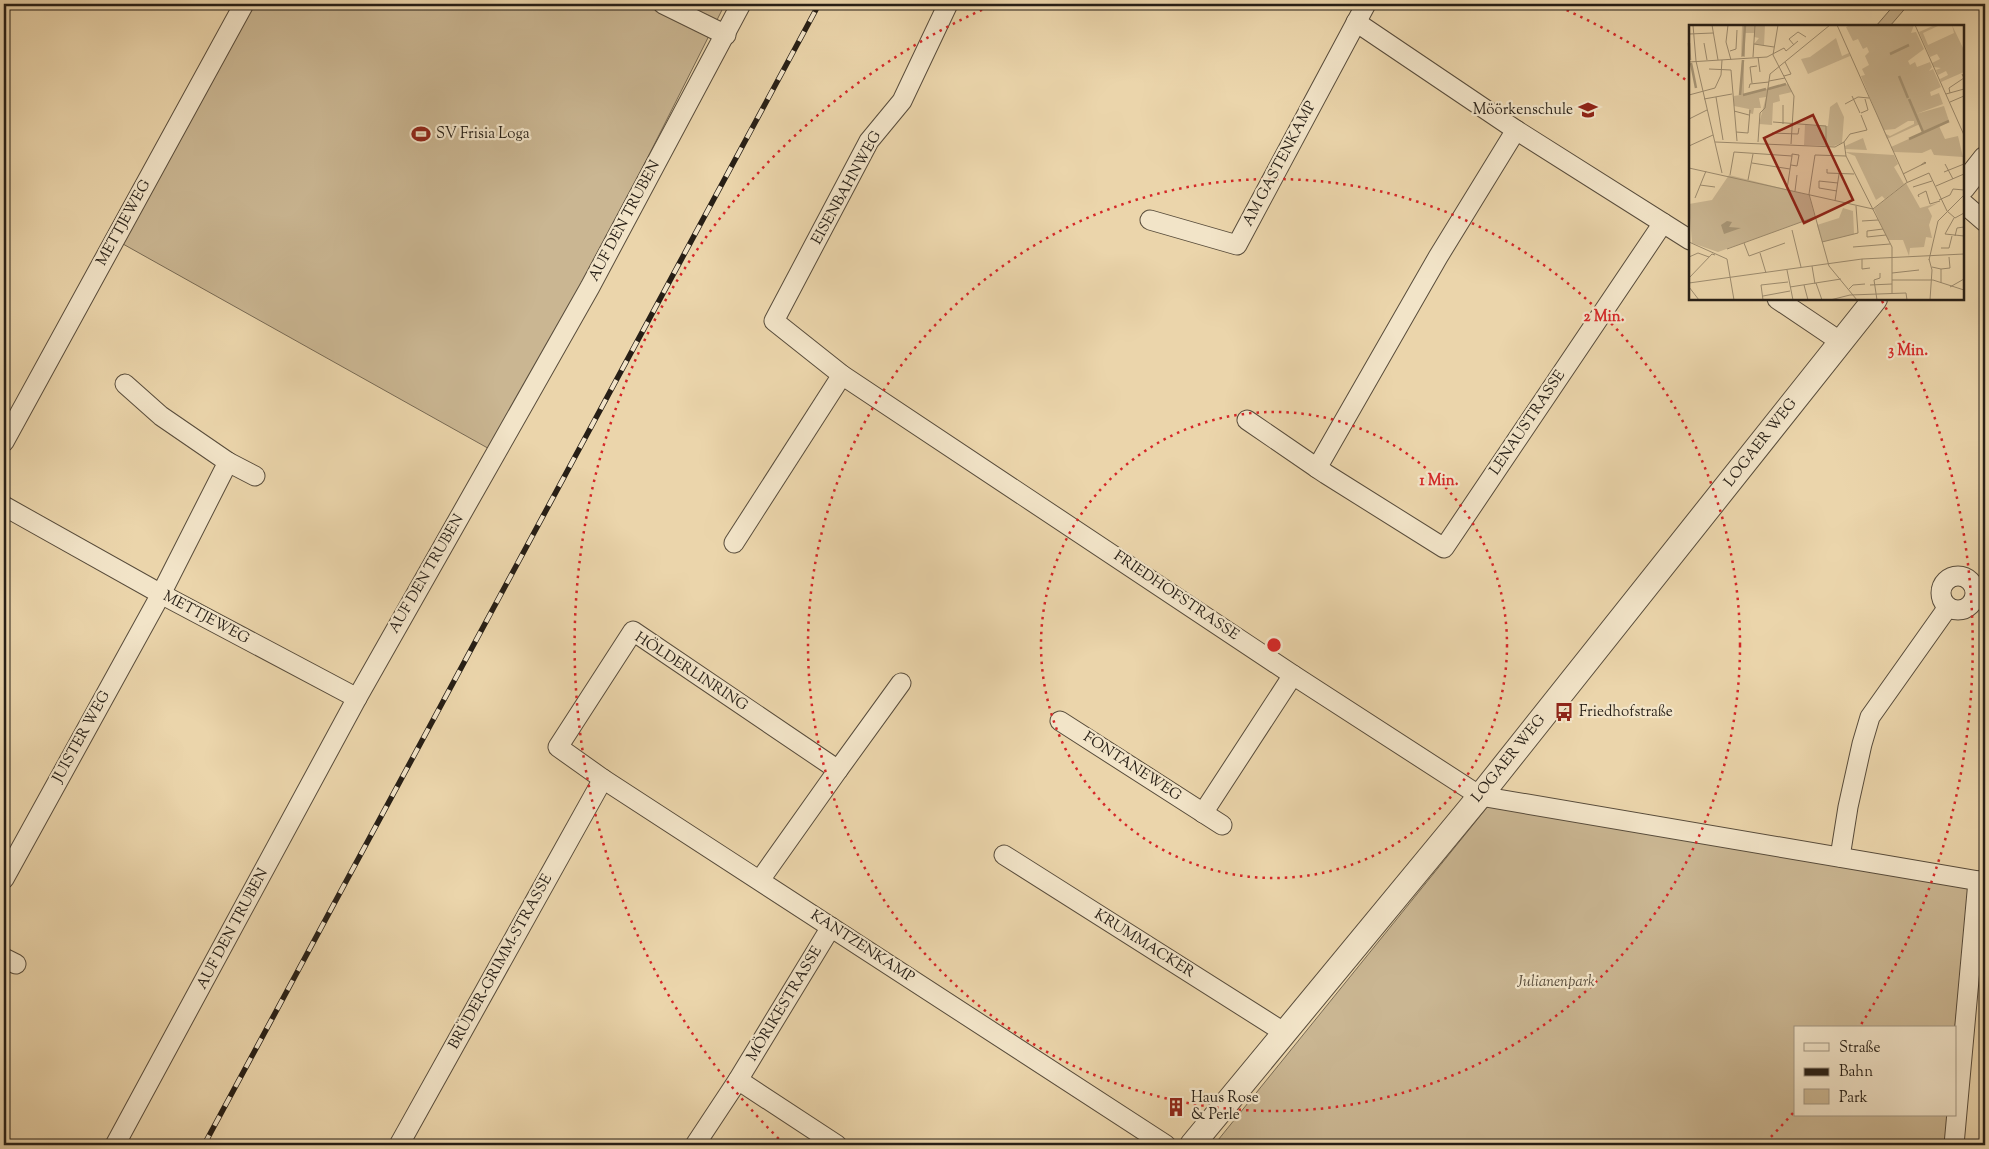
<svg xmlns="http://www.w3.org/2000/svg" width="1989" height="1149" font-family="'Sorts Mill Goudy',serif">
  <rect width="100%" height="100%" fill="#ebd5ab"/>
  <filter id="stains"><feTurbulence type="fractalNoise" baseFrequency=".004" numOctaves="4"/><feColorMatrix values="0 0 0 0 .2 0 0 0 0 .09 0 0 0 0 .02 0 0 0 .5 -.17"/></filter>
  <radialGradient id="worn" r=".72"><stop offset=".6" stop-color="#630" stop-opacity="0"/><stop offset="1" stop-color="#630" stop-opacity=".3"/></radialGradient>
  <g fill="#cab692" stroke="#786a54">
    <polygon points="252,4 725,4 586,280 493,451 123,244"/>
    <polygon points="1895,4 1909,4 1890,26 1876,26"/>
    <polygon points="1489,805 1969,888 1955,1028 1795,1028 1795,1115 1949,1115 1947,1145 1214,1145"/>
  </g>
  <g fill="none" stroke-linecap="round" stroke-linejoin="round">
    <g stroke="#584c3b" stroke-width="21">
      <g id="minor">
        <polyline points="663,4 726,35"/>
        <polyline points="948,4 902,101 869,141 774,321 842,375 1293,675 1480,796 1985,882"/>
        <polyline points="1356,22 1516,130 1690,240"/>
        <polyline points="1516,130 1438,257 1317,468 1326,474 1444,548 1663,223"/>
        <polyline points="1963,203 1985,222"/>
        <polyline points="1150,220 1237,245 1366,4"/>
        <polyline points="1777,299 1841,342"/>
        <polyline points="1247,420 1317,468"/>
        <polyline points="4,442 244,4"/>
        <polyline points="228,462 255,476"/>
        <polyline points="4,506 161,594 357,698"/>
        <polyline points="734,543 842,375"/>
        <circle cx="1958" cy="593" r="17"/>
        <polyline points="1060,721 1222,825"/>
        <polyline points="838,770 901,683"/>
        <polyline points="1203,813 1293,675"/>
        <polyline points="1004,855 1285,1033"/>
        <polyline points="1840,857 1848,807 1862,744 1870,717 1948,607"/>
        <polyline points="4,879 161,594 228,462 161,416 125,384"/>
        <polyline points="760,880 838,770 633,631 558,747 603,779 1166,1145"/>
        <polyline points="4,958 16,964"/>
        <polyline points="738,1080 837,1145"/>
        <polyline points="115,1145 357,698 590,287 741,4"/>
        <polyline points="399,1145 603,779"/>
        <polyline points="695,1145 738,1080 831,927"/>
        <polyline points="1954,1145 1978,881"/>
      </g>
    </g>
    <g stroke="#584c3b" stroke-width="26">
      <g id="tertiary">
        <polyline points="1963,187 1985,159"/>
        <polyline points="1192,1145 1480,796 1875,299"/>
      </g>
    </g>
    <use href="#minor" stroke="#f2e4c8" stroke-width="19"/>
    <use href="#tertiary" stroke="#f2e4c8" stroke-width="24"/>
    <g stroke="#271f16" stroke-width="5.5">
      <polyline id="rail" points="204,1145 819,4"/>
    </g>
    <use href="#rail" stroke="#f2e4c8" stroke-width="4" stroke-dasharray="11" stroke-linecap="butt"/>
  </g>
  <g fill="none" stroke="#d62828" stroke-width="2.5" stroke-dasharray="2.5 5">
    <circle cx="1274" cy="645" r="233"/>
    <circle cx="1274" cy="645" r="466"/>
    <path d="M1793 1113A699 699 0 0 1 1764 1144M784 1144A699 699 0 0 1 995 4M1553 4A699 699 0 0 1 1690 83M1882 301A699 699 0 0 1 1860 1026"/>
  </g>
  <defs>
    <g id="school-bare" transform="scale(1.5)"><path d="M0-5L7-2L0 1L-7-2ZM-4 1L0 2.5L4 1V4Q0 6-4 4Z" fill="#8f2418" stroke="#f2e4c8" stroke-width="2.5" paint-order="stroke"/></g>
    <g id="stadium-bare" transform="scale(1.5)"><path d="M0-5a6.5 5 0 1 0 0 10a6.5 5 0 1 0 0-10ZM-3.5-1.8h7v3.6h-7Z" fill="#8f2418" stroke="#f2e4c8" stroke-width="2.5" paint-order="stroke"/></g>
    <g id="bus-bare" transform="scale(1.5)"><path d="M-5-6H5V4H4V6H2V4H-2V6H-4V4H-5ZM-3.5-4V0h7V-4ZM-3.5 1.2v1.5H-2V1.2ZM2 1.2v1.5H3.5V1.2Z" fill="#8f2418" stroke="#f2e4c8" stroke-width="2.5" paint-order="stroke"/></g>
    <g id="building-bare" transform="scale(1.5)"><path d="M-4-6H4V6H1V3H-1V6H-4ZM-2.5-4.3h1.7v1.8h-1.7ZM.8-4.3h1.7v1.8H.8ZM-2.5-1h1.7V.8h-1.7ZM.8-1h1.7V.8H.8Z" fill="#8f2418" stroke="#f2e4c8" stroke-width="2.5" paint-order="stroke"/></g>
  </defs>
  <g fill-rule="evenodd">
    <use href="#school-bare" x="1588" y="110"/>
    <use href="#stadium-bare" x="421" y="134"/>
    <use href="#bus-bare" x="1564" y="712"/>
    <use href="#building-bare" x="1176" y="1107"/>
  </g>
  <g text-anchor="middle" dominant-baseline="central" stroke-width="4.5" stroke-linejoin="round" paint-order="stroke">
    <g font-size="15" fill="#271f16" stroke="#f2e4c8" text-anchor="start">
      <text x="1573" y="110" text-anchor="end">Möörkenschule</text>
      <text x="436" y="134">SV Frisia Loga</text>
      <text x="1579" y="712">Friedhofstraße</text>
      <text x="1191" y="1098">Haus Rose<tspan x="1191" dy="17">&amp; Perle</tspan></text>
    </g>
    <g font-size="15" fill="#271f16" stroke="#f2e4c8">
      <text transform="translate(1280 164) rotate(-62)">AM GASTENKAMP</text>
      <text transform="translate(847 188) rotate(-61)">EISENBAHNWEG</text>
      <text transform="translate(625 221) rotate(-62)">AUF DEN TRUBEN</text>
      <text transform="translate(124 223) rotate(-61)">METTJEWEG</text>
      <text transform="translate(1528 423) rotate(-56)">LENAUSTRASSE</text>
      <text transform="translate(1761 443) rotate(-52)">LOGAER WEG</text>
      <text transform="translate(427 574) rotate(-60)">AUF DEN TRUBEN</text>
      <text transform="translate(1176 596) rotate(34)">FRIEDHOFSTRASSE</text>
      <text transform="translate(206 618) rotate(28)">METTJEWEG</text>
      <text transform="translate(691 672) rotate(33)">HÖLDERLINRING</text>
      <text transform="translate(82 737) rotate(-61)">JUISTER WEG</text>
      <text transform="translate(1509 759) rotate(-51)">LOGAER WEG</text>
      <text transform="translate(1132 767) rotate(33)">FONTANEWEG</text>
      <text transform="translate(233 929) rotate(-62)">AUF DEN TRUBEN</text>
      <text transform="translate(1144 944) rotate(32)">KRUMMACKER</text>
      <text transform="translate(862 947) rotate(33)">KANTZENKAMP</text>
      <text transform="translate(501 962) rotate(-61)">BRÜDER-GRIMM-STRASSE</text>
      <text transform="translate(785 1004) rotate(-59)">MÖRIKESTRASSE</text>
    </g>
    <g font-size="15" font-style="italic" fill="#584c3b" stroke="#f2e4c8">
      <text x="1556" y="982">Julianenpark</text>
    </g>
  </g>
  <g transform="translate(1689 25)">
    <rect width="275" height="275" fill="#ebd5ab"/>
    <path d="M 53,0 L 76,0 L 75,20 L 65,19 L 70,13 L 65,12 L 65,8 L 56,8 L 56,32 L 52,32 ZM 161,0 L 225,0 L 222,8 L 227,7 L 235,24 L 219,36 L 221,40 L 226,37 L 228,42 L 241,37 L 243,42 L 240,46 L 244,44 L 252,62 L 241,67 L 242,71 L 250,68 L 254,79 L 227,89 L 255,81 L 260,96 L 250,101 L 256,114 L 269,111 L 274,132 L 245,130 L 242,124 L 233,128 L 205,127 L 202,122 L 235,107 L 231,99 L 198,114 L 172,51 L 176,50 L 173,44 L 180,40 L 176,31 L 180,27 L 178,22 L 174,24 L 169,14 L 164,16 L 157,2 ZM 219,96 L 225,96 L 225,99 L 201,111 L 197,109 L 195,105 L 206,104 ZM 246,0 L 251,0 L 234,8 L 239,20 L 265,8 L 263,0 L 275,25 L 275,47 L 252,57 L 251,54 L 259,50 L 257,46 L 249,50 L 247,45 L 252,43 L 245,42 L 243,38 L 251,34 L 248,29 L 241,32 L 230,7 ZM 147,13 L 153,31 L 160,28 L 161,31 L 119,49 L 112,34 L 121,32 ZM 53,35 L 55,35 L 55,69 L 99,59 L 103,67 L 90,70 L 91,76 L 84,78 L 83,100 L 70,99 L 77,72 L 70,73 L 72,83 L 65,83 L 64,89 L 60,88 L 60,84 L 45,81 L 45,71 L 51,70 ZM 148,77 L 155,92 L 153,118 L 145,121 L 115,120 L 116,100 L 139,101 L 141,82 ZM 174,113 L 178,125 L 156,124 L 156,121 ZM 156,127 L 205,130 L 209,139 L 205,142 L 215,159 L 196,174 L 193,171 L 187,175 L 166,131 ZM 40,150 L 120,170 L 126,192 L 29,227 L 3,218 L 0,179 L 23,175 ZM 217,158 L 231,183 L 249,178 L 239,183 L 243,191 L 240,200 L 243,213 L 237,212 L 235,222 L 221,223 L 220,231 L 214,215 L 199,215 L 185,184 ZM 154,183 L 164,186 L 165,209 L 133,217 L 128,200 L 150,193 Z" fill="#cab692" fill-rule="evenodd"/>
    <path d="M 38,196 L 43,197 L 40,202 L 52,203 L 35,209 L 32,200 Z" fill="#a89778"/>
    <path fill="none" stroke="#a89778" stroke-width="2.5" d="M 0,18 L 1,35M 201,29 L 220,20M 54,31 L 56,0M 2,38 L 7,63M 210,51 L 219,73M 79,64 L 97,59M 51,70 L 54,35M 54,70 L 77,64M 220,74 L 234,107M 220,114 L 260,96"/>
    <path fill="none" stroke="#9d8c6f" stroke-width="1" d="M 4,0 L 7,36 L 33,148M 23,0 L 29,35M 39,0 L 37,17 L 42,35M 89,0 L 84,30 L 105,71 L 102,119M 148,0 L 218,157M 226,0 L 275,110M 0,9 L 24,8M 15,18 L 18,35M 65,19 L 85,22M 105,20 L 100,14 L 109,7 L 117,12M 41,26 L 47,24 L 48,5M 64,32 L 66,0M 69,32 L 71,47M 0,37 L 78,32 L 95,23 L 97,26 L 109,16M 20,44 L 42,45 L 48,116M 95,51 L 102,49 L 96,37M 80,56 L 96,53M 63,58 L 61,42 L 68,41M 60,63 L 61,59 L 80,57M 261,68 L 260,63 L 275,53 L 273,49M 257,69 L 275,64M 0,70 L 26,63 L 32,50 L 33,35M 163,71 L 171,88M 27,72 L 34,115M 15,74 L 43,69M 261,77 L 275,71M 156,79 L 169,72 L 180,73M 45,86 L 60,90M 172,88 L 179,85 L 176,74M 0,94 L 18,85M 84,97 L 137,101 L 137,122M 94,99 L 94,80M 47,107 L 59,108 L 61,85M 83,108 L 109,109 L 110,103M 26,117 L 146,122 L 155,117 L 161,109 L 178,105 L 172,90M 69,117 L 71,88 L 76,83 L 81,49 L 141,0M 155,117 L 157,131 L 203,222 L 203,269M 0,121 L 24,110M 157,131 L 126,130 L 120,169 L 140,241 L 168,275M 63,138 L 101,144M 256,139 L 264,154M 0,143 L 184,184 L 217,158 L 240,148 L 258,186 L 266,193 L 275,188M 138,144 L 138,148 L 165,149M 255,147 L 275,139M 214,149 L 232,140 L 237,138 L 236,137 L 232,140M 41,150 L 45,127 L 103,131M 59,155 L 64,129M 11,160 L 26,162M 247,161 L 275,149M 224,162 L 243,156M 98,164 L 103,131 L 103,129 L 110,130 L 108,141 L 102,140M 106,166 L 108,150M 148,166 L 130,163 L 130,156 L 149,158M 230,172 L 229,170 L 237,166 L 241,179 L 251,176M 6,173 L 17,146M 250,175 L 261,170 L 264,164 L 275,165M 146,176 L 150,149M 265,193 L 256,209 L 275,211M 173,196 L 189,195M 194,204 L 178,206 L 178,212 L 197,210M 103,205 L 112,242M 266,211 L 268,203 L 275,202M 0,217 L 38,234 L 45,275M 133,217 L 169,208 L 167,181M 55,218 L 60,231 L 96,218M 164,222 L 201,219M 252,223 L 260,223 L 263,211M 38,224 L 126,192M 71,228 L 77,248M 0,232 L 9,228 L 20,232M 173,234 L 173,244 L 181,243M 240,234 L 243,245 L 241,275M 240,235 L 249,196 L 275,170M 123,241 L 126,259M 243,242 L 252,244 L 252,258M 252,244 L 261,243 L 260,232M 98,245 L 104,275M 203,248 L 230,245M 0,253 L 23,229 L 26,230M 203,255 L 244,255 L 275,265M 0,258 L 173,234 L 275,229M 127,258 L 133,275M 115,260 L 119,275M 181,260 L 203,259M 0,262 L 10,275M 101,262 L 152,254M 261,262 L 275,254M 160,264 L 164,260 L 176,259M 74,271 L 101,266M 74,275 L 72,260 L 99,257M 141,275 L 161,270 L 217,268 L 218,275M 188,275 L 185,255 L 191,253 L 191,248"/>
    <path fill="#8f2418" fill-opacity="0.15" stroke="#8f2418" stroke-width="2.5" d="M 124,90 L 164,175 L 115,198 L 75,113 Z"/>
    <rect width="275" height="275" fill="none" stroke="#271f16" stroke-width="2.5"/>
  </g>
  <circle cx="1274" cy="645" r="8" fill="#d62828" stroke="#f2e4c8" stroke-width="2.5"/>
  <g font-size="15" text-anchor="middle" font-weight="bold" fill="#d62828" stroke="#f2e4c8" stroke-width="4.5" stroke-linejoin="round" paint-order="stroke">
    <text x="1604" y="321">2 Min.</text>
    <text x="1908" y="355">3 Min.</text>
    <text x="1439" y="485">1 Min.</text>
  </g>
  <rect width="1989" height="1149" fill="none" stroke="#ebd5ab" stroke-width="20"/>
  <rect x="5" y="5" width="1979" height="1139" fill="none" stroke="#271f16" stroke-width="2.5"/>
  <rect x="10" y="10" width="1969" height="1129" fill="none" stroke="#271f16"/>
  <rect x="1794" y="1026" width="162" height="90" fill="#f2e4c8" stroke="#a19581"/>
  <rect x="1804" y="1043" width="25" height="8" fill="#f2e4c8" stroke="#a19581"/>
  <text x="1839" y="1052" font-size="15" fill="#271f16">Straße</text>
  <rect x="1804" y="1068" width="25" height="8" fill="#271f16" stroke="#a19581"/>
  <text x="1839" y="1076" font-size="15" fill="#271f16">Bahn</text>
  <rect x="1804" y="1089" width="25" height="15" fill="#cab692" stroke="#a19581"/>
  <text x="1839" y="1102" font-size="15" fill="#271f16">Park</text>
  <rect width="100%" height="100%" filter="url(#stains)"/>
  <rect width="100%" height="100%" fill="url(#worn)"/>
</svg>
